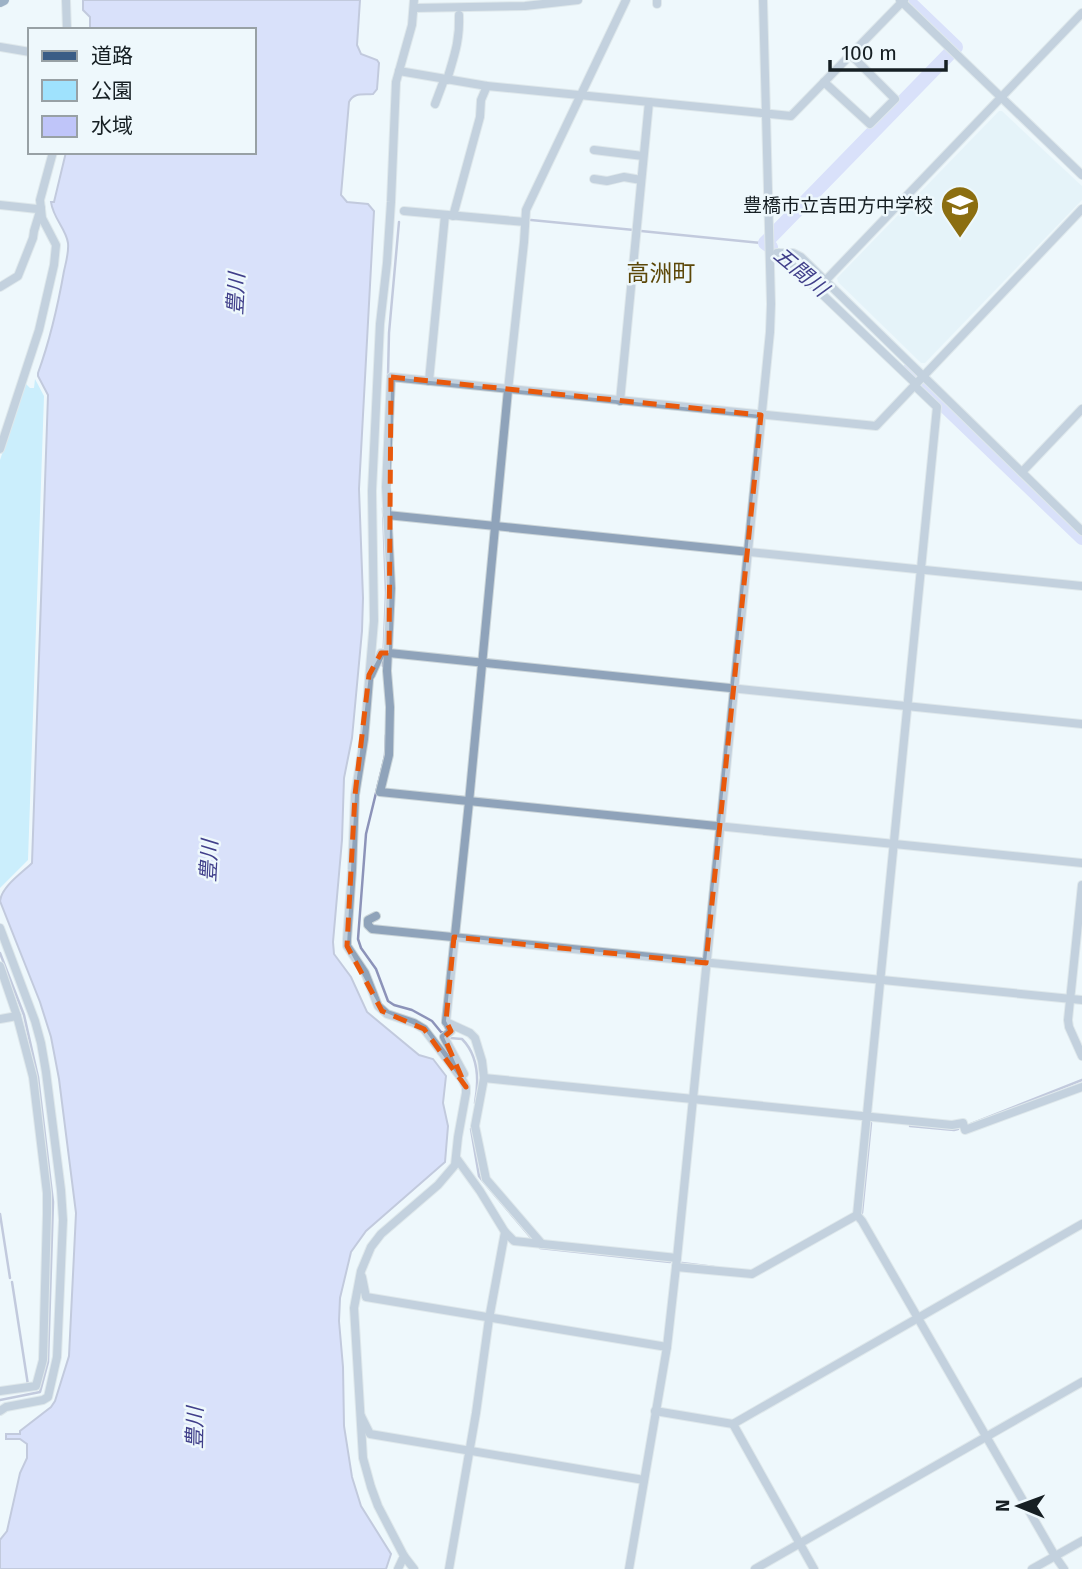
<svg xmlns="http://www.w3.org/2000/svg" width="1082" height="1569" font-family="'Fira Sans','Noto Sans JP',sans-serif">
  <rect width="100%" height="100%" fill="#eef8fc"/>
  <polygon fill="#daeef7" points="999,111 1002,111 1082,186 1082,200 925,363 921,363 838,282 837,278"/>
  <polygon fill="#9fe2fd" points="35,379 44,396 28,860 0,888 0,460 26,384 30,388 34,388"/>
  <path fill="#bfc5f9" stroke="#8c93b9" stroke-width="2" d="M 83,0 L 360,0 L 357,45 L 361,54 L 377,60 L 379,63 L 377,89 L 373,94 C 363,95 354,92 349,102 L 341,195 L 347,202 L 368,204 L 374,211 L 359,489 L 363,598 L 362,631 L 352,738 L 344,778 L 342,840 L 333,942 L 334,954 L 351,977 L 367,1012 L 419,1055 L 433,1059 L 446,1076 L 443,1103 L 448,1126 L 445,1162 L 366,1231 L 351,1252 L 340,1298 L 339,1321 L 343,1367 L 344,1426 L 352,1477 L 361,1506 L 391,1554 L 386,1569 L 0,1569 L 0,1540 L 7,1531 L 20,1473 L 27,1458 L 27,1444 L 20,1439 L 6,1439 L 6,1434 L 20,1434 L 20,1431 L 51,1407 L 55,1401 L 69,1356 L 76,1213 L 59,1079 L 51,1037 L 40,1002 L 0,901 C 2,886 22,873 32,863 L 48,395 L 38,376 L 38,373 C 50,340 58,305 64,271 C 66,262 69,252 68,243 C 66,229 53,218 51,202 L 54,202 L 66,152 L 254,152 L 254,30 L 90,30 L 90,17 L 83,10 Z"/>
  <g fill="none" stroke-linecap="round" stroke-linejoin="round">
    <g stroke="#8c93b9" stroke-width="2.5">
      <polyline points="531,220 634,230"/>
      <polyline points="641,231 761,243"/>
      <polyline points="388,376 389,333 399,222"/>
      <polyline points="383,508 386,593 383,666"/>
      <path d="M 386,735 L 385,756 L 366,834 L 358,939 L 361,948 L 376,969 L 388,1001 L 394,1005 L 412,1010 L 432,1021 L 441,1032 L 445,1033 L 450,1038 L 462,1039 C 479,1056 479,1081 475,1103"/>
      <polyline points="0,953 24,1015 38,1077 53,1202 48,1362 40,1392 0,1400"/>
      <polyline points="971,1124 1082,1080"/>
      <polyline points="910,1126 954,1130 958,1129"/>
      <polyline points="471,1129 479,1176 482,1180 533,1240"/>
      <polyline points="862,1213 871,1123"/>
      <polyline points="0,1214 10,1278"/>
      <polyline points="540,1248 670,1262"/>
      <polyline points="682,1263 714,1267"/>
      <polyline points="12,1282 28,1385"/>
    </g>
    <g stroke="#bfc5f9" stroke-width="14">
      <polyline points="771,247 765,243 956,47 907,0"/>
      <polyline points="908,371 1082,538"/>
    </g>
    <g stroke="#cbd5d9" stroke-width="10">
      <g id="minor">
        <polyline points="66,0 67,30"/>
        <polyline points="900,0 1082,175"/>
        <polyline points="657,4 657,0"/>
        <polyline points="414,8 525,6 578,0"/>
        <polyline points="0,47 30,52"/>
        <polyline points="399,71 487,86 791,116 904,0"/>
        <path d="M 447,80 C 454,56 460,41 459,15"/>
        <polyline points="824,82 870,124 895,99 851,55"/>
        <polyline points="435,104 444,80"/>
        <polyline points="594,150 643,156"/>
        <polyline points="594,179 607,181 624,177 641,180"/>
        <polyline points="0,205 37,209 41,208 34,231 33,238 18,276 0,287"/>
        <polyline points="1082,209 876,426 391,377 386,487 391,588 387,671 390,707 389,755 380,792 1082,863"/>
        <polyline points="404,211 525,222"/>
        <polyline points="453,216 480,117 481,100 487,86"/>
        <polyline points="777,253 793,253 801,257 1082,531"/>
        <polyline points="779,253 914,382 915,386 937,407 857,1215 862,1221 1055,1556 1064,1569"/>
        <polyline points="825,281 1082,13"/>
        <polyline points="429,381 445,215"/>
        <polyline points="620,401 649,102"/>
        <polyline points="0,449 39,330 54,265 56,245 42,218 40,200 53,152"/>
        <polyline points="1022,472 1082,409"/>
        <polyline points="387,515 1082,586"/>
        <polyline points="371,675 381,653 389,653 1082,724"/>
        <polyline points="1082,885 1068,1020 1069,1027 1082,1056"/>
        <polyline points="376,916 368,920 368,925 372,929 1082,1000"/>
        <polyline points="0,928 35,1021 41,1043 46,1072 61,1190 63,1220 57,1357 48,1397 43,1400 6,1407 0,1411"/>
        <polyline points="0,966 17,1016 33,1077 47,1193 47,1214 43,1360 36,1386 0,1391"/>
        <polyline points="0,1019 17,1016"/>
        <polyline points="446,1022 470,1033 475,1038 482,1061 484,1078 475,1126 486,1179 542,1244"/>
        <polyline points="464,1074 444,1037 451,1031 446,1021 469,802 508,390 524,242 526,210 626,0"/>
        <polyline points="484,1078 952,1125 963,1123 965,1130 1082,1087"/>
        <polyline points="457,1159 480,1191 505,1232 514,1241 677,1258"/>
        <polyline points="676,1267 752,1274 857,1215"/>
        <polyline points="362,1277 366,1297 667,1347"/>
        <polyline points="655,1411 733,1424 1082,1224"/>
        <polyline points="361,1416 370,1434 644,1480"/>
        <polyline points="733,1424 814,1569"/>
        <polyline points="404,1556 414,1569"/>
        <polyline points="398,1569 404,1556 378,1506 371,1487 363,1458 354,1308 361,1271 371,1247 381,1234 438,1185 455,1165 458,1137 466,1093 466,1087 462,1079 424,1029 414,1023 387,1014 378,1006 365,973 347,946 347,939 352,870 355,795 364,739 374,621 372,491 380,324 387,263 391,202 396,82 412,25 414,0"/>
        <polyline points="449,1569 476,1413 489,1319 505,1232"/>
        <polyline points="629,1569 667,1347 677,1258 770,332 771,304 763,0"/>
        <polyline points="755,1569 1082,1382"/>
        <polyline points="1032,1569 1082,1541"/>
      </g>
    </g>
    <g stroke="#cbd5d9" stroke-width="11">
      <polyline id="major" points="0,2 4,0"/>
    </g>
    <use href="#minor" stroke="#8fa3ba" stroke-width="8"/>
    <use href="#major" stroke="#3a5d86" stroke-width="10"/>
  </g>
  <path d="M0 0H1082V1569H0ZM 391,377 L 761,415 L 706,963 L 454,937 L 446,1021 L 451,1031 L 444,1037 L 466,1087 L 424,1029 L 382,1011 L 347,946 L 355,795 L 369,675 L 381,653 L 389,653 Z" fill="#eef8fc" fill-opacity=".55" fill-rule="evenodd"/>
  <path fill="none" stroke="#e8590c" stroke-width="5" stroke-dasharray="14 9" stroke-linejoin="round" d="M 391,377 L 761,415 L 706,963 L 454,937 L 446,1021 L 451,1031 L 444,1037 L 466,1087 L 424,1029 L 382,1011 L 347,946 L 355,795 L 369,675 L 381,653 L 389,653 Z"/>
  <defs>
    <g id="school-pin" transform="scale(2.0125)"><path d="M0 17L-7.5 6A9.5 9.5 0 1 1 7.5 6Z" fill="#8c6e10" stroke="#eef8fc"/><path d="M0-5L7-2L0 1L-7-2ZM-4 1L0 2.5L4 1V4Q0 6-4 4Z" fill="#fff"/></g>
  </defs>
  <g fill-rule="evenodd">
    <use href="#school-pin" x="960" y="205"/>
  </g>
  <g text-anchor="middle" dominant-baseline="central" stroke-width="5" stroke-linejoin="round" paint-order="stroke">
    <g font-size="19" fill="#161f23" stroke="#eef8fc" text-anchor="end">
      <text x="933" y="205">豊橋市立吉田方中学校</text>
    </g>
    <g font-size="21" font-style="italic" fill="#403f8a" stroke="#eef8fc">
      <text transform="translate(801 272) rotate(40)">五間川</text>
      <text transform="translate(236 294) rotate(-87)">豊川</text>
      <text transform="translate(209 861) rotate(-87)">豊川</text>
      <text transform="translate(195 1428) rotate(-89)">豊川</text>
    </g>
    <g font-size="23" fill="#5c4708" stroke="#eef8fc">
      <text x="661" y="273">高洲町</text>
    </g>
  </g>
  <rect x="28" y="28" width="228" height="126" fill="#eef8fc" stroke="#98a1a5" stroke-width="2"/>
  <rect x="42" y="51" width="35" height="10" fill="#3a5d86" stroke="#98a1a5" stroke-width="2"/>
  <text x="91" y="63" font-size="21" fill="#161f23">道路</text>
  <rect x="42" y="80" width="35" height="21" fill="#9fe2fd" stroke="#98a1a5" stroke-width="2"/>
  <text x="91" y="98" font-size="21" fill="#161f23">公園</text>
  <rect x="42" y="116" width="35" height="21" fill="#bfc5f9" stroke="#98a1a5" stroke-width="2"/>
  <text x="91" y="133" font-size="21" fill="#161f23">水域</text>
  <g transform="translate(1019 1506) rotate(271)" stroke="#eef8fc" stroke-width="5" paint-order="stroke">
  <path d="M0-5L12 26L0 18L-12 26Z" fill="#161f23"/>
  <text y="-10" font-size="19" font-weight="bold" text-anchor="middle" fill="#161f23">N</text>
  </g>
  <path d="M830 60v10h116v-10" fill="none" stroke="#161f23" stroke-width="3.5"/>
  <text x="841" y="60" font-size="21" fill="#161f23" stroke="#eef8fc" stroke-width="5" paint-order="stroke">100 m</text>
</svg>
